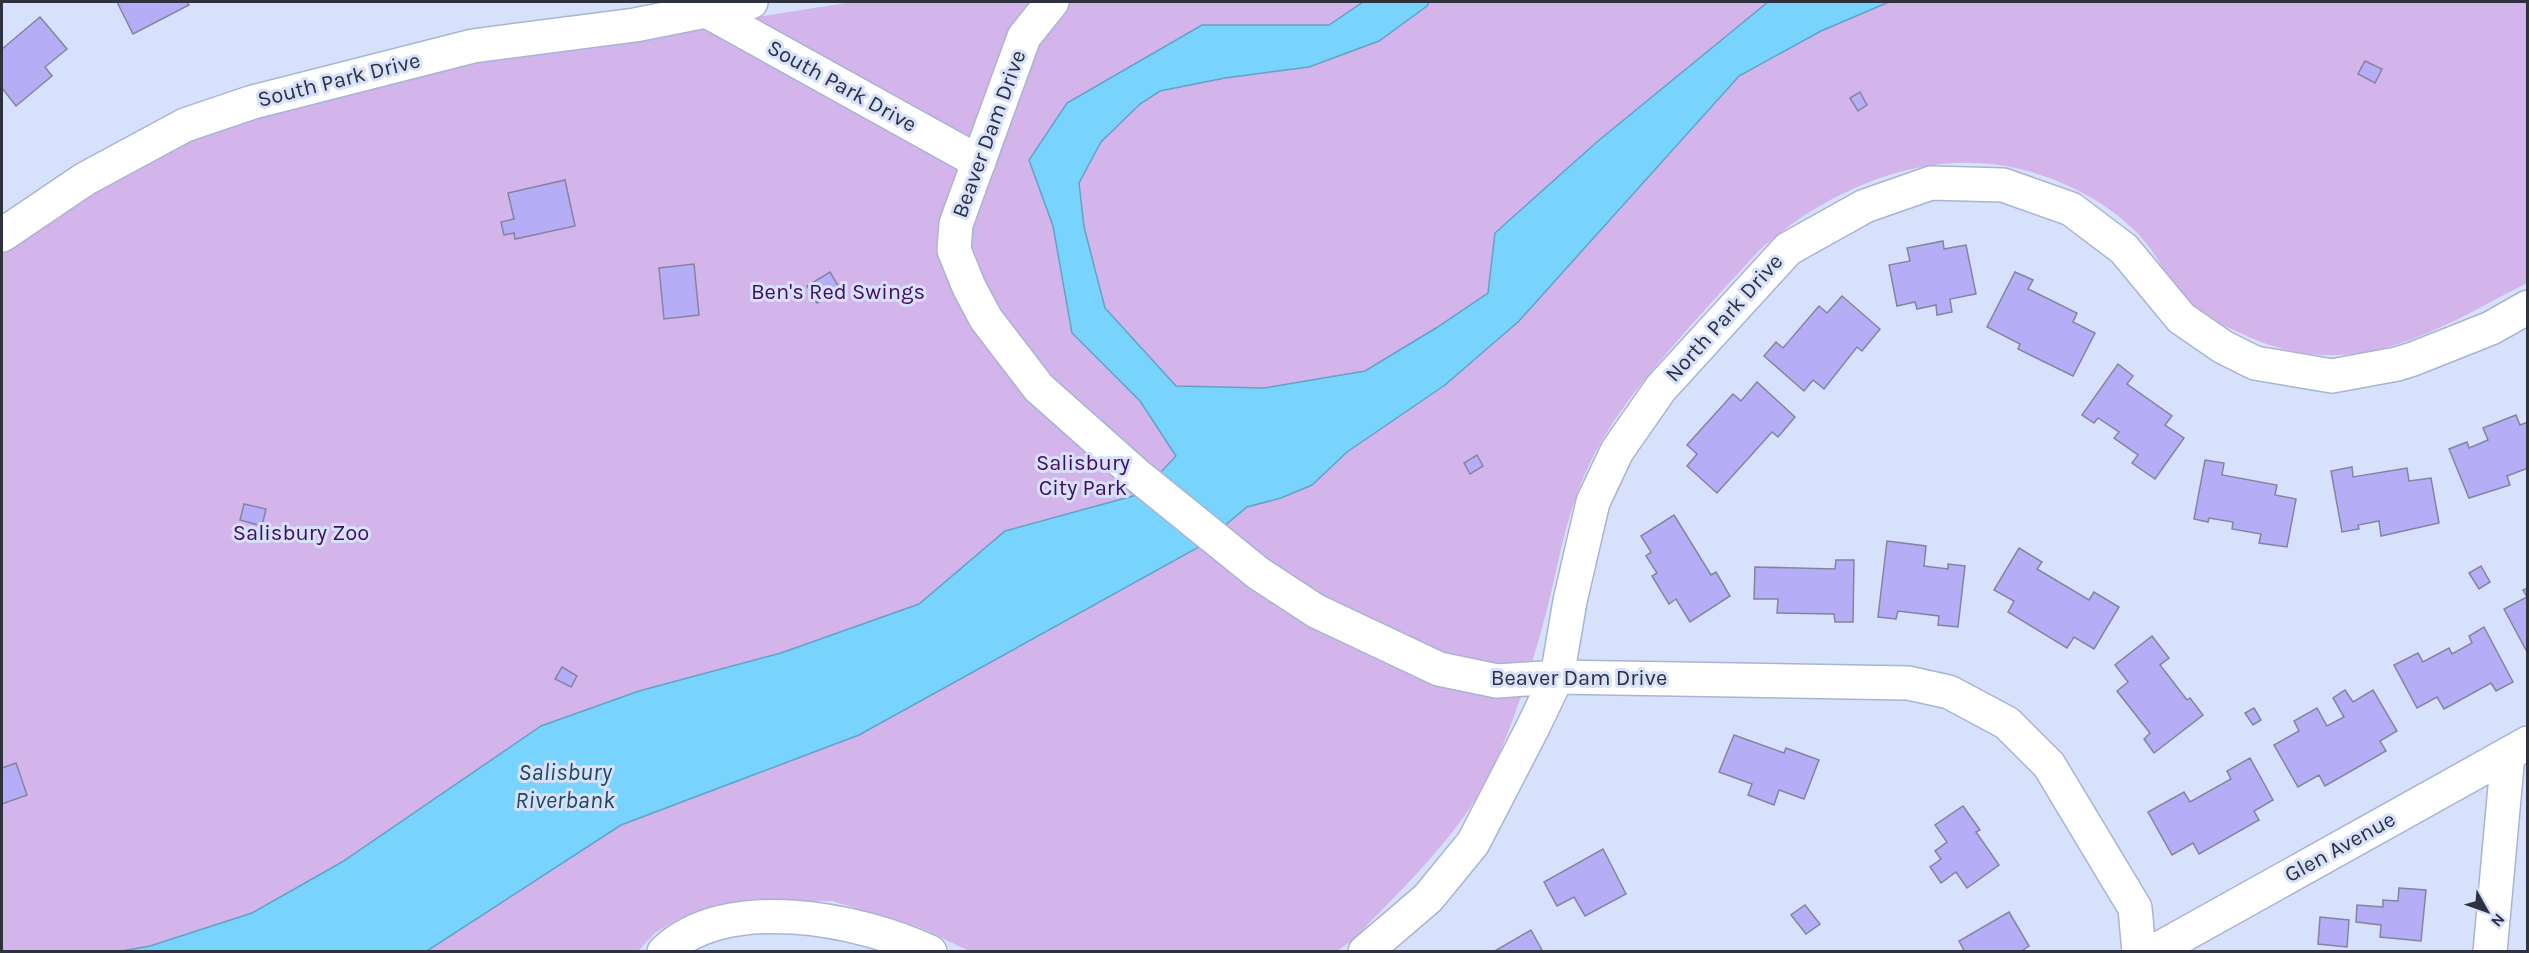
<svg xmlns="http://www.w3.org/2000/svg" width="2529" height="953" font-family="Karla,sans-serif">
  <rect width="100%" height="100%" fill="#d7e1fb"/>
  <path fill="#d3b5eb" d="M 852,2 L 2527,2 L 2527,283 C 2434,331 2356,384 2249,337 C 2226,326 2202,318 2184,299 C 2169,282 2160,260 2146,243 C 2117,207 2067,181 2024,170 C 1931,146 1836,185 1765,245 C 1753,256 1742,270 1730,282 C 1713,301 1696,319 1679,339 C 1640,384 1602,429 1580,486 C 1563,528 1557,573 1545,617 C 1532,665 1516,716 1496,761 C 1465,831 1405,885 1354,939 L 1337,951 L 969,951 L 919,927 L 832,901 L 736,904 L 678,919 L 655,933 L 638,951 L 2,951 L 2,252 L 55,211 L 187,139 L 380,80 L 541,51 Z"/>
  <polygon fill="#78d4fc" stroke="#62a3c3" stroke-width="1.5" points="1363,2 1429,2 1427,6 1379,41 1309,67 1225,78 1160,91 1140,104 1101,142 1079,183 1084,227 1105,308 1176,386 1264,388 1365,371 1436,328 1488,293 1495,233 1598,141 1768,2 1889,2 1821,31 1739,76 1519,321 1445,385 1347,452 1312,485 1281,498 1247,507 1199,547 859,735 621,825 427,951 116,952 150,946 252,913 342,862 541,726 639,691 781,653 919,604 1005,531 1140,494 1176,456 1140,401 1072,333 1053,226 1029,160 1067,103 1202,25 1329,25"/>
  <g fill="#b6adf7" stroke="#8683a1" stroke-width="1.5">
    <polygon points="117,2 187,2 189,5 133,34"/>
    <polygon points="40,17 67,49 45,67 52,76 16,106 2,88 2,49"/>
    <polygon points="2365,61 2382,69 2375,83 2358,74"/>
    <polygon points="1860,92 1867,105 1858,111 1850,98"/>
    <polygon points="565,180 575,226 515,239 514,233 504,235 501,222 514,219 508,193"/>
    <polygon points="1943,241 1944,249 1966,245 1976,294 1950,299 1952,312 1937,315 1936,305 1917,309 1915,302 1897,306 1889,265 1910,261 1907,248"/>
    <polygon points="694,264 699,315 664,319 659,268"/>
    <polygon points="830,272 840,289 817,303 807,286"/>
    <polygon points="2015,272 2033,280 2028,289 2077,313 2073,322 2095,333 2073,376 2018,349 2020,344 1987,327"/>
    <polygon points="1842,296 1880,329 1862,351 1857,347 1824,389 1813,380 1804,391 1764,356 1776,342 1783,348 1819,306 1827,313"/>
    <polygon points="2118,364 2133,376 2127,384 2172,416 2165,425 2184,438 2155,479 2132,463 2138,455 2114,438 2119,432 2098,418 2094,423 2082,415"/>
    <polygon points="1757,382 1795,417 1778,437 1772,432 1717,493 1687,466 1697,454 1687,445 1733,394 1741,401"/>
    <polygon points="2516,415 2520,425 2528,422 2528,468 2507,476 2510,485 2469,498 2449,449 2467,442 2469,448 2488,440 2483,428"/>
    <polygon points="1477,455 1483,466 1470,474 1464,463"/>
    <polygon points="2205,460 2224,463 2222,475 2277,485 2275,495 2296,499 2287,547 2259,543 2261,534 2232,529 2233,522 2209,518 2208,522 2194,519"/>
    <polygon points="2352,467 2353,477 2407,468 2409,481 2431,478 2439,523 2381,536 2379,521 2358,525 2359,529 2342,532 2331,471"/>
    <polygon points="244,504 266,509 262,526 240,520"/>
    <polygon points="1674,515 1711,575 1716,572 1730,596 1690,622 1676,599 1669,604 1652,576 1657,573 1646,556 1651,552 1641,536"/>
    <polygon points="1887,541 1926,546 1924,566 1948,569 1948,564 1965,566 1958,627 1938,625 1939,616 1898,611 1896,619 1878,617"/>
    <polygon points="2019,548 2042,562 2037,569 2089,600 2094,592 2119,607 2094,649 2074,637 2067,648 2008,612 2014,601 1994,590"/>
    <polygon points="1836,560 1854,560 1853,622 1835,622 1834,614 1777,613 1778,599 1754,599 1755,567 1835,569"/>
    <polygon points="2481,566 2490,582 2479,589 2469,573"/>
    <polygon points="2528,588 2528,649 2526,650 2504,609 2527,597 2523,590"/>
    <polygon points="2484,627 2513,682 2496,691 2491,683 2444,709 2437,697 2417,708 2394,665 2418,653 2423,662 2449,648 2452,654 2472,643 2469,636"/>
    <polygon points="2152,636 2169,658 2160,665 2187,700 2190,698 2203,715 2154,753 2144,739 2150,733 2117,691 2128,682 2115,665"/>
    <polygon points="562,667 577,676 571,687 555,679"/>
    <polygon points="2345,690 2353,702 2373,690 2397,731 2380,741 2386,751 2325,786 2319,775 2298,787 2274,745 2299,731 2294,721 2317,708 2327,726 2344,717 2333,698"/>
    <polygon points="2254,708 2261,720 2253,725 2245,713"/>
    <polygon points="1734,735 1784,753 1786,748 1819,760 1804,799 1779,790 1774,805 1748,795 1752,784 1719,772"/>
    <polygon points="2250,758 2273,800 2254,811 2259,820 2199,854 2193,843 2172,855 2148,812 2184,792 2190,802 2231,779 2227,771"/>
    <polygon points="16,763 27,795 2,804 2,768"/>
    <polygon points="1963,806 1980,830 1976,832 1999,865 1967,888 1956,872 1941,883 1930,867 1941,859 1935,851 1947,842 1935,825"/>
    <polygon points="1603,849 1626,894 1585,916 1574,897 1557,906 1544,882"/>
    <polygon points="2399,888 2426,890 2421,941 2380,937 2381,925 2356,922 2357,905 2383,907 2383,900 2398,901"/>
    <polygon points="1805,905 1820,924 1806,934 1791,915"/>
    <polygon points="2009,912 2029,946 2020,952 1965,952 1959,941"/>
    <polygon points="2320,917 2349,920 2347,947 2318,944"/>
    <polygon points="1531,930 1543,952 1493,952"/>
  </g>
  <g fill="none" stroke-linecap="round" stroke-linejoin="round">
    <g stroke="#a8b4d3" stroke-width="36">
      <g id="minor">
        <polyline points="1052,2 1024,37 956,224 954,250 969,287 986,319 1039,388 1137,475 1258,573 1316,611 1439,669 1497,681 1557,677 1908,683 1949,692 2007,723 2049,765 2135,908 2139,952"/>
        <polyline points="705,10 979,162"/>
        <polyline points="2,235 85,179 185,125 253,102 473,46 635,25 751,2"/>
        <path d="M 664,952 C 726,892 860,919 930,952"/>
        <polyline points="1365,952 1428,898 1473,843 1532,729 1557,677 1570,601 1593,502 1617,451 1661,388 1788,249 1865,206 1931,183 2003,185 2071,209 2124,249 2181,318 2223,347 2255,363 2332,376 2397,364 2413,359 2491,328 2528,307"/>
        <polyline points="2153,952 2528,743"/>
        <polyline points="2490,952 2508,754"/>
      </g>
    </g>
    <use href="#minor" stroke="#fff" stroke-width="33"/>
  </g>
  <g text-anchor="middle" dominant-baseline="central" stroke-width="6" stroke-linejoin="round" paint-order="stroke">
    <g font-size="22" fill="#2e323f" stroke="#d7e1fb">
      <text transform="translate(339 80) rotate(-14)">South Park Drive</text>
      <text transform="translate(842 86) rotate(29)">South Park Drive</text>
      <text transform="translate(989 134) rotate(-70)">Beaver Dam Drive</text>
      <text transform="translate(1724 318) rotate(-48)">North Park Drive</text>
      <text x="1579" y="678">Beaver Dam Drive</text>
      <text transform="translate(2340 847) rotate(-29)">Glen Avenue</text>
    </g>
    <g font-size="22" fill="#430d5f" stroke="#d7e1fb">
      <text x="838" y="292">Ben's Red Swings</text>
      <text x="1083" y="463">Salisbury<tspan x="1083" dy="25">City Park</tspan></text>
      <text x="301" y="533">Salisbury Zoo</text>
    </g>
    <g font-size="24" font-style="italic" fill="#224a5c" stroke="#d7e1fb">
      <text x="565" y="772">Salisbury<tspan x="565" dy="28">Riverbank</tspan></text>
    </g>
  </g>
  <rect width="2529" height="953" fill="none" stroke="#2e323f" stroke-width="6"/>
  <g transform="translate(2487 911) rotate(130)" stroke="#d7e1fb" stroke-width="4.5" paint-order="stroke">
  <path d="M0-4.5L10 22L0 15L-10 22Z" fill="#2e323f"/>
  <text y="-9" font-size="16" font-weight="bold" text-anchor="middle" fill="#2e323f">N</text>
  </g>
</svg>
